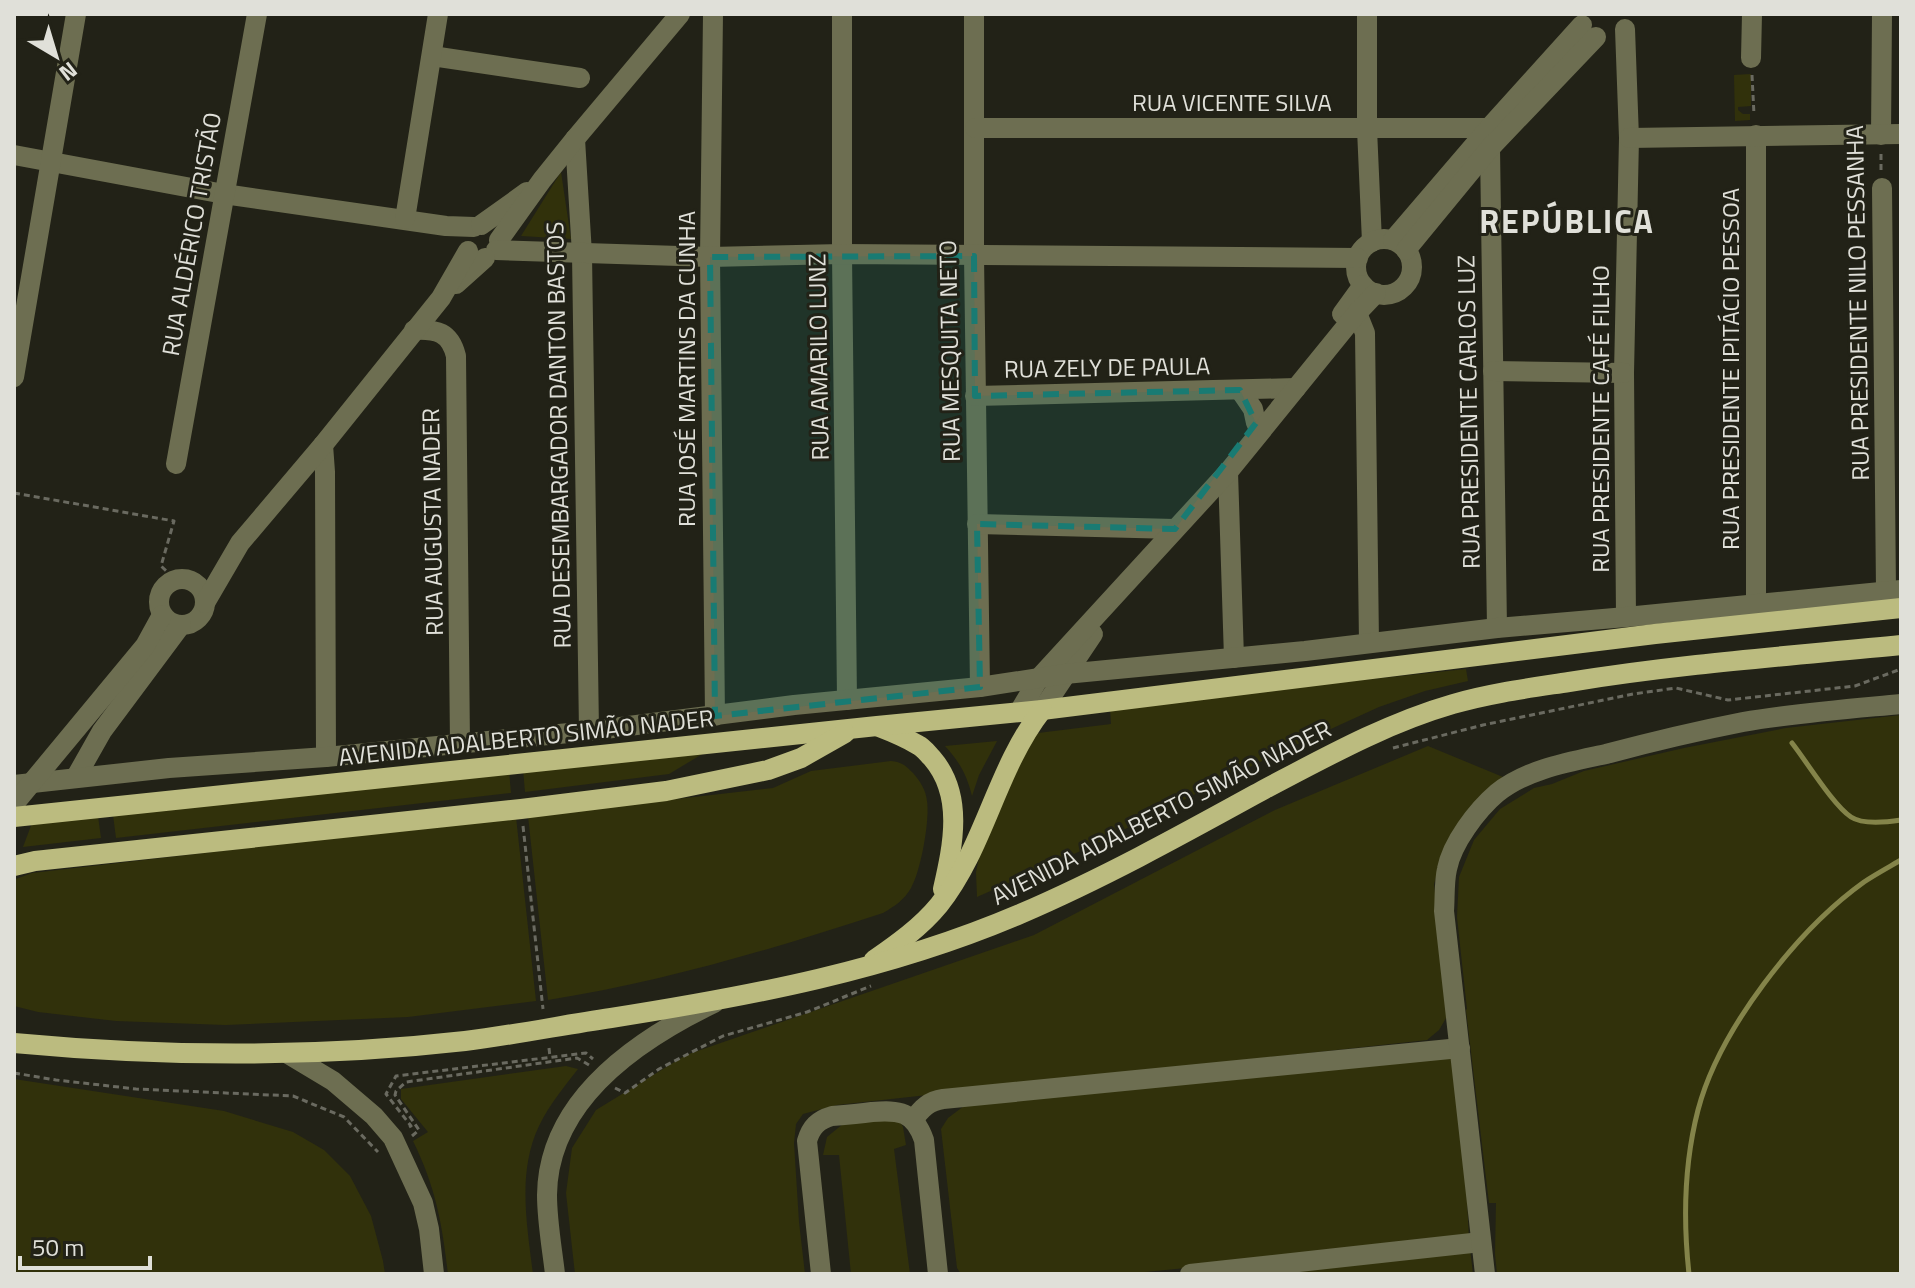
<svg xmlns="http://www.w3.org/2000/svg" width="1915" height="1288" font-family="'Titillium Web',sans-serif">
  <rect width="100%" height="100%" fill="#222217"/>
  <g fill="#31310b">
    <polygon points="1751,74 1751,106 1738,107 1738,110 1743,114 1750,114 1750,120 1735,121 1734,75"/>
    <polygon points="561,172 571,239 521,236"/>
    <polygon points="1466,669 1468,681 1425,691 1379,707 1276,754 1085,849 977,897 976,872 981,848 1030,734 1111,724 1110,707"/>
    <polygon points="1901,715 1901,1274 1497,1274 1495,1254 1496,1203 1489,1203 1466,1010 1467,1009 1457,917 1459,877 1474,840 1500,809 1534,788 1552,784 1584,771 1684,748 1786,728"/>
    <path d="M 997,741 L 979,775 L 972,796 C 967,775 959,761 945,746 Z"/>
    <polygon points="1428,746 1503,777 1444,849 1434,884 1449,1013 1439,1030 1427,1040 837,1105 803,1114 796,1124 794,1143 799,1222 805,1274 575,1274 566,1193 572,1148 596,1110 686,1055 1034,935 1275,810"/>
    <polygon points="709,750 669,774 525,792 523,769"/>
    <path d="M 891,761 C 902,762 906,766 913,773 C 920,781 926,790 927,801 C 930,819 921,871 911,888 C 904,900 895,906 883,913 C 773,949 662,982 548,1000 L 528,816 L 773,788 L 811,771 Z"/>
    <polygon points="509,771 511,793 116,838 113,815"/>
    <polygon points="98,816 101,838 23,847 32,823"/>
    <polygon points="516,817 536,1001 408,1017 225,1025 116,1021 38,1012 14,1006 14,880 16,879 32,873"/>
    <polygon points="1460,1056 1469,1240 1125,1274 961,1274 957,1268 941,1129 948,1118 964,1106"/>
    <path d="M 566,1066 L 578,1069 C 564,1087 549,1105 539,1126 C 517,1172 527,1225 533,1274 L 448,1274 C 442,1223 436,1188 413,1141 L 428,1132 L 401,1099 L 401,1089 Z"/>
    <polygon points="14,1079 224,1111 293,1132 324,1150 350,1176 371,1216 383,1261 385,1274 14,1274"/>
    <polygon points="894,1110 903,1127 906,1145 894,1149 910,1274 851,1274 839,1155 823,1155 827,1137 843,1124"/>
    <polygon points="1470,1249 1473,1274 1259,1274"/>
  </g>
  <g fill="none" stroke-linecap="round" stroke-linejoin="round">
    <g stroke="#84844a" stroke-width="5">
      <path d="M 1792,743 C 1807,762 1833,805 1851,817 C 1863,825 1888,822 1901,820"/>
      <path d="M 1689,1274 C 1683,1219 1684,1164 1698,1110 C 1719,1030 1797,930 1864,882 C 1876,874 1889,867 1901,860"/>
    </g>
    <g stroke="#6a6a60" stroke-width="3" stroke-dasharray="6 4" stroke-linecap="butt">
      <polyline points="1752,75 1754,115"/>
      <polyline points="1881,154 1881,171"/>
      <polyline points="14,493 174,521 161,566 175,579"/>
      <polyline points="1393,748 1483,725 1633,694 1676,688 1728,700 1855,686 1901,669"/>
      <polyline points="523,826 543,1009"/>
      <polyline points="549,1048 550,1057"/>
      <polyline points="14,1073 56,1080 136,1089 293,1096 344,1117 378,1152"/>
      <polyline points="615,1088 625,1093 659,1069 723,1036 807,1012 871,986"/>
      <polyline points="409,1127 411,1126 386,1094 396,1076 586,1053 593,1059"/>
      <polyline points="412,1136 419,1130 395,1095 396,1091 406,1082 577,1058 589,1065"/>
    </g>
    <g stroke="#6d6e51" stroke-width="20">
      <polyline points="713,14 710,257 715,716"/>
      <polyline points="842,14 842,254 847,700"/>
      <polyline points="974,14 974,256 980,687"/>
      <polyline points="1367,14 1367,129 1372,242"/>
      <polyline points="1625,29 1629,138 1624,373 1626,617"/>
      <polyline points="432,56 580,78"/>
      <polyline points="1751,58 1752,14"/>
      <polyline points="975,128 1489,128"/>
      <polyline points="1756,135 1756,603"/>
      <polyline points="1881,135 1882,14"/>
      <polyline points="1629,138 1901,134"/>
      <polyline points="575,139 582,254 589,731"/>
      <polyline points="1490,148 1497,628"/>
      <polyline points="14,155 224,194 446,226 474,227"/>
      <polyline points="1882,188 1886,591"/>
      <polyline points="405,219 438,14"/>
      <polyline points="481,225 527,192"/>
      <circle cx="1384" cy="267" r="28"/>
      <polyline points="499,240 542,180 575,139 680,14"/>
      <polyline points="1393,240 1489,128 1582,25"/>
      <polyline points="496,250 710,257 842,254 1358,258"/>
      <polyline points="1406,250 1490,148 1596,37"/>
      <polyline points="456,284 485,258"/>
      <polyline points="1352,307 1357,313 1365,333 1369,643"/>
      <polyline points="1342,314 1363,285"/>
      <path d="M 414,330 C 437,329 450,332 456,356 L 460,744"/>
      <polyline points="1493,371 1624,373"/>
      <polyline points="14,377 76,14"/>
      <polyline points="1240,390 1253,409 1256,423"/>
      <polyline points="975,396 1296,388"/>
      <polyline points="323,445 325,472 326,757"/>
      <polyline points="176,464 257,14"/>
      <polyline points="1228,472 1234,658"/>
      <polyline points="977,524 1175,529"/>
      <circle cx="182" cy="602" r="23"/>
      <polyline points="205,603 240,543 323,445 441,298 468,251"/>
      <polyline points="1042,710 1093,634"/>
      <polyline points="1019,712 1039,678 1228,472 1357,313 1376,293"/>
      <polyline points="76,777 102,731 181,625"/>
      <polyline points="14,785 169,768 326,757 589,731 794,705 980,687 1065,674 1305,651 1497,628 1626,617 1901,590"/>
      <polyline points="14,804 145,646 162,615"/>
      <polyline points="288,1054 333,1081 374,1116 393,1138 423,1203 429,1229 434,1274"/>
      <path d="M 913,1120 C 922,1108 929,1101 943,1099 L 1460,1048"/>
      <path d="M 555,1274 C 552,1248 547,1221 547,1195 C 548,1100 637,1040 714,1003"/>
      <path d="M 821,1274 L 807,1141 C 811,1127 818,1120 832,1116 C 845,1115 858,1114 872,1112 C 899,1110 914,1111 924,1140 L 938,1274"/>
      <polyline points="1190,1274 1481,1242"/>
      <path d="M 1485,1274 L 1444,911 C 1445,898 1444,882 1447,869 C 1452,843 1477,810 1497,793 C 1527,769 1569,762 1606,754 C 1651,742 1697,731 1743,722 C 1795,713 1848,709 1901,704"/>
    </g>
    <g stroke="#bbbb7f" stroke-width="20">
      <path d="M 879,727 C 892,732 906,738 918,745 C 924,748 928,754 932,758 C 964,795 953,845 943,889"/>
      <polyline points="14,817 877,726 1042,710 1655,634 1901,608"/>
      <polyline points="14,866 35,861 521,809 666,791 768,770 801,758 845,733"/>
      <path d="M 874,960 C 897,944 921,927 939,905 C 985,847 996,769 1042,710"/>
      <path d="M 14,1043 C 164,1057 315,1058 465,1041 C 514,1035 563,1025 611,1018 C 751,996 889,970 1020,914 C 1104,878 1185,833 1265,789 C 1326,757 1387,723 1453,704 C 1491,693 1530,688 1569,682 C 1679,664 1790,656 1901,645"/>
    </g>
  </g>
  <path fill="#197b73" fill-opacity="0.2" stroke="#197b73" stroke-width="6" stroke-dasharray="16 10" stroke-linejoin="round" d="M 974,256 L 975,396 L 1240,390 L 1256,423 L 1175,529 L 977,524 L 980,687 L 715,716 L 710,257 Z"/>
  <g text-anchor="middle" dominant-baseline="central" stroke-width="6" stroke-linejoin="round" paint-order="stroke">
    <g font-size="24" fill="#e0e0d9" stroke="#222217">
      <text x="1232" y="102">RUA VICENTE SILVA</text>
      <text transform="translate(191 234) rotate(-80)">RUA ALDÉRICO TRISTÃO</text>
      <text transform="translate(1857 303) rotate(-91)">RUA PRESIDENTE NILO PESSANHA</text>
      <text transform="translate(949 351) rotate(-91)">RUA MESQUITA NETO</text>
      <text transform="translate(818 357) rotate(-91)">RUA AMARILO LUNZ</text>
      <text transform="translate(1107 367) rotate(-1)">RUA ZELY DE PAULA</text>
      <text transform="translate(686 369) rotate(-90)">RUA JOSÉ MARTINS DA CUNHA</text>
      <text transform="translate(1730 369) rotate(-90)">RUA PRESIDENTE IPITÁCIO PESSOA</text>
      <text transform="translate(1468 412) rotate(-91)">RUA PRESIDENTE CARLOS LUZ</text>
      <text transform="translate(1600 419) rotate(-90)">RUA PRESIDENTE CAFÉ FILHO</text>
      <text transform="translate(558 435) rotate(-91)">RUA DESEMBARGADOR DANTON BASTOS</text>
      <text transform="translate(432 522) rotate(-91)">RUA AUGUSTA NADER</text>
      <text transform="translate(526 737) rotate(-6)">AVENIDA ADALBERTO SIMÃO NADER</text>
      <text transform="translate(1161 812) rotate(-27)">AVENIDA ADALBERTO SIMÃO NADER</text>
    </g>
    <g font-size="32" font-weight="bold" letter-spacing="2" fill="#e0e0d9" stroke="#222217">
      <text x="1567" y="221">REPÚBLICA</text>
    </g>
  </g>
  <rect width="1915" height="1288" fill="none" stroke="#e0e0d9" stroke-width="32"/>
  <g transform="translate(56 56) rotate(142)" stroke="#222217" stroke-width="6" paint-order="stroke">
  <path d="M0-6L14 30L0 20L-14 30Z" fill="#e0e0d9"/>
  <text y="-12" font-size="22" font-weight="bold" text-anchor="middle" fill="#e0e0d9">N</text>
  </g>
  <path d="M20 1256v12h130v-12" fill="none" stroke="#e0e0d9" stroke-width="4"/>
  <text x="32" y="1256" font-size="24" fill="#e0e0d9" stroke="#222217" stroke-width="6" paint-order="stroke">50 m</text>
</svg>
